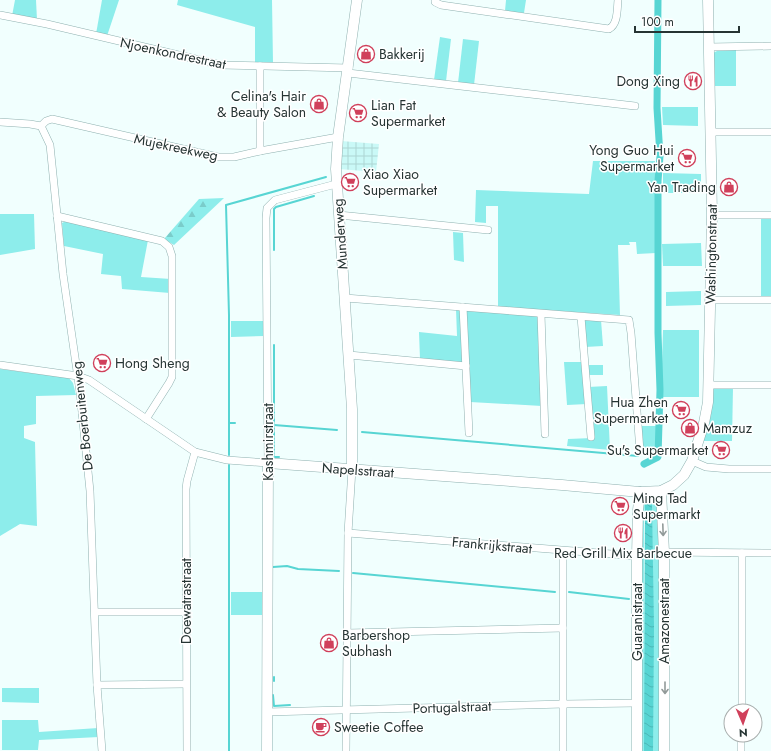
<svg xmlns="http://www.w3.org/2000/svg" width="771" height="751" font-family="Jost,sans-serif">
  <defs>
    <pattern id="industrial-grid" width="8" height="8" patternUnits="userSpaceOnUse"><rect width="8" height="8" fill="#caf9f7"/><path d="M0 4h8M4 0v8" fill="none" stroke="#add6d4"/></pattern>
    <pattern id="forest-firs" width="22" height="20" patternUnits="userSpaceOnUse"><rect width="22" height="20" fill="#8dedeb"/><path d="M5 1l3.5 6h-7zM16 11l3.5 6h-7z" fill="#7accca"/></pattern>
    <pattern id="water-waves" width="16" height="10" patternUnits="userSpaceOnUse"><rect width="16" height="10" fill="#57d5d3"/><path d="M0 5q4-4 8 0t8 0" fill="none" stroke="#4cb7b6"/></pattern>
  </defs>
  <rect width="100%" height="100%" fill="#f1fffe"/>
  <polygon fill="url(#industrial-grid)" points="341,141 379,144 376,172 339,169"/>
  <g fill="#8dedeb">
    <polygon points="15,0 36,0 37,20 12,16"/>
    <polygon points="102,0 119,0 107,36 96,34"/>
    <polygon points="178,0 272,0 273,63 255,63 255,27 177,5"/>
    <polygon points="506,0 526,0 524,13 505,11"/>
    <polygon points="440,37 451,39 446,81 434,80"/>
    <polygon points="463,39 479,41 474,85 458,83"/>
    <polygon points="736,50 736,86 710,86 713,53 717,51"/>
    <polygon points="662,107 698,107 698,126 663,125"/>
    <polygon points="593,161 655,161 656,253 637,254 636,242 629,242 630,245 618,245 620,315 498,307 498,206 486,206 486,223 475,222 476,190 589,194"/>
    <polygon points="663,173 701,174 701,193 663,193"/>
    <polygon points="0,214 34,214 35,249 0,255"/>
    <rect x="761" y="219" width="10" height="77"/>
    <polygon points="66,221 148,240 141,277 171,279 170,293 122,289 121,276 101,274 103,254 64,246 62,223"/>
    <polygon points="453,232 463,233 464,262 454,260"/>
    <polygon points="701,243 702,266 663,266 662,244"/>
    <polygon points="701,291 701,305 666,306 666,292"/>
    <polygon points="456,309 536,315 538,317 542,406 470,402 467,363 420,359 419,332 457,336"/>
    <polygon points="582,319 601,320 603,346 585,347"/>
    <polygon points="231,321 264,321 264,336 231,337"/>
    <polygon points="663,330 699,330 699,397 661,397"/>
    <polygon points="564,362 584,362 587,404 567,405"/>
    <rect x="586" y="365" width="17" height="10"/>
    <polygon points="0,369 69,378 73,383 76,395 36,396 36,424 24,426 24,438 35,442 37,526 20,524 0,536"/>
    <polygon points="607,386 610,450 567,446 568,439 592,438 588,387"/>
    <polygon points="733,387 732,441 702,441 711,391 714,388"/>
    <polygon points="640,426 657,426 656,451 642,451"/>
    <polygon points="649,497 657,499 659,501 661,751 653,751 653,568 644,507 645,736 644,751 640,751 640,509 644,500"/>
    <rect x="231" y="592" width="34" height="23"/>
    <polygon points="2,688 39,688 39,703 2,702"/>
    <polygon points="2,720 38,720 39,732 98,728 99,737 39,740 38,750 2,750"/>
  </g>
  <polygon fill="url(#forest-firs)" points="224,198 174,245 164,239 199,199"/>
  <polygon fill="url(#water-waves)" points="645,502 650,503 652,505 654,627 653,751 644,751"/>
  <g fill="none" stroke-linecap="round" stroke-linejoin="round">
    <g stroke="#57d5d3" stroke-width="2">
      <polyline points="274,250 274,209 276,207 314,196"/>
      <polyline points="274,345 274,457 279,457"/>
      <polyline points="229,423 235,423"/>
      <polyline points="274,425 337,430"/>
      <polyline points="362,432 638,456"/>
      <polyline points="229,455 229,315 226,205 326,177"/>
      <polyline points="273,567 287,566 298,569 339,571"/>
      <polyline points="353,573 555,592"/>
      <polyline points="569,592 629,599"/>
      <polyline points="274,677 274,681"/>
      <polyline points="273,695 274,706 290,705"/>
      <polyline points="229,751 229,465"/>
    </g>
    <polyline stroke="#57d5d3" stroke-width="7" points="644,464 658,457 660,390 658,333 658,181 660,156 657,108 658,0"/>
    <g stroke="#8fb1b0" stroke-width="8">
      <g id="street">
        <path d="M 435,0 L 435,2 L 441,5 L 609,29 C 618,24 617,10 618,0"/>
        <polyline points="0,15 47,24 221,65 349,68"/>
        <polyline points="709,47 771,46"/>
        <polyline points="260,66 260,151"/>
        <polyline points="348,73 635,106"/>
        <polyline points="0,122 30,124 41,126 50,145 63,274 80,392 90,491 97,685 102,751"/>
        <polyline points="41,126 46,121 52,119 218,157 234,157 260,151 338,137"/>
        <polyline points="711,132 771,132"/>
        <polyline points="339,215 488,230"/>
        <polyline points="712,215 771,215"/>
        <polyline points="57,216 162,241 169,247 172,256 172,377 169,383 146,419"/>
        <polyline points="345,298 629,320 631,333 640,451"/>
        <polyline points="710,300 771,300"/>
        <polyline points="463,307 469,433"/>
        <polyline points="541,314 545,434"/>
        <polyline points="581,317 591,437"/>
        <polyline points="349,355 466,366"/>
        <polyline points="0,365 78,376 89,380 195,452 227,460 268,463 266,218 267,208 275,200 336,184"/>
        <polyline points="709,385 771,385"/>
        <polyline points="692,461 706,467 729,469 771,469"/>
        <polyline points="348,533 637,556"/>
        <polyline points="664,552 771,553"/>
        <polyline points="95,612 186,612"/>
        <polyline points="347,633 563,628"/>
        <polyline points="97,685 186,684"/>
        <polyline points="742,711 742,553"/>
        <polyline points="267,712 564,704 637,703"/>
        <polyline points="187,751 186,489 187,481 195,452"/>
        <polyline points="346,751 348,533 352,469"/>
        <polyline points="563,751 563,551"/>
        <polyline points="741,751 741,735"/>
      </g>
    </g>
    <g stroke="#8fb1b0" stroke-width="11">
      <g id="secondary">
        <polyline points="352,469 352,409 336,169 338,137 357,0"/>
        <polyline points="661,491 664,552 664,751"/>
        <polyline points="267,751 268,463 562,485 640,492 661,491 673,485 684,475 692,461 704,423 708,402 712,215 708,0"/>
        <polyline points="637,751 637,556 638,510 640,492"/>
      </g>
    </g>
    <use href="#street" stroke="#fff" stroke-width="7"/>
    <use href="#secondary" stroke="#fff" stroke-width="10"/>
  </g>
  <defs><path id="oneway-shaft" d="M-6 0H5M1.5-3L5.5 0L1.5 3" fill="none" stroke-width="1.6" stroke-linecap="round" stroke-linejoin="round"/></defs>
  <g stroke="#929a99">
    <use href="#oneway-shaft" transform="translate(663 530) rotate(88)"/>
    <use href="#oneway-shaft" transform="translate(665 688) rotate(90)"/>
  </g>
  <defs>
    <g id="shop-ring" transform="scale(0.9)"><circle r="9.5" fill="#fff" stroke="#d0405b" stroke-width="1.5"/><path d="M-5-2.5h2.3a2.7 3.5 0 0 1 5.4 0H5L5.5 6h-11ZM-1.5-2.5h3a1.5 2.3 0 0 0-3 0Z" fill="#d0405b"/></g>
    <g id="restaurant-ring" transform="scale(0.9)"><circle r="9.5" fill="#fff" stroke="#d0405b" stroke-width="1.5"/><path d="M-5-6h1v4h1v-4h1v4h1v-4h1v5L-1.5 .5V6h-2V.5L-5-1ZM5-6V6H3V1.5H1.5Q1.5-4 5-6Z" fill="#d0405b"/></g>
    <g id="supermarket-ring" transform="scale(0.9)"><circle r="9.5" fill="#fff" stroke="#d0405b" stroke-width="1.5"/><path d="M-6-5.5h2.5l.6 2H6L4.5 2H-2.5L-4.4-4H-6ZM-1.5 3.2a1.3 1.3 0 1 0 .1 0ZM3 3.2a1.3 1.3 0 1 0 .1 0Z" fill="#d0405b"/></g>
    <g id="cafe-ring" transform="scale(0.9)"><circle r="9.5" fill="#fff" stroke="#d0405b" stroke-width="1.5"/><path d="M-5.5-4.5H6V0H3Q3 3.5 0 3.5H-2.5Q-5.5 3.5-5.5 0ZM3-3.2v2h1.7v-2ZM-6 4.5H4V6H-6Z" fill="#d0405b"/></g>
  </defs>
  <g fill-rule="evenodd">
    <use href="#shop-ring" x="366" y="54"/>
    <use href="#restaurant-ring" x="693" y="81"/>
    <use href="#shop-ring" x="319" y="104"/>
    <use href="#supermarket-ring" x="358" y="113"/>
    <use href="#supermarket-ring" x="687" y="158"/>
    <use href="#supermarket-ring" x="350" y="182"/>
    <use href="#shop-ring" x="729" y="187"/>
    <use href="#supermarket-ring" x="102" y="363"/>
    <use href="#supermarket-ring" x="681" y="410"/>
    <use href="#shop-ring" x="690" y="428"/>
    <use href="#supermarket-ring" x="721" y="450"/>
    <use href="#supermarket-ring" x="620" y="506"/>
    <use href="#restaurant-ring" x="623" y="533"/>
    <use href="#shop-ring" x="329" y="643"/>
    <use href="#cafe-ring" x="321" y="727"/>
  </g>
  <g text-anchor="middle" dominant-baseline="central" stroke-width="3" stroke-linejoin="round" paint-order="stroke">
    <g font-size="14" fill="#263433" stroke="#fff">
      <text transform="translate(173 53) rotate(12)">Njoenkondrestraat</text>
      <text transform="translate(176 147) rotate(12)">Mujekreekweg</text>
      <text transform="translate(340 234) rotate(-94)">Munderweg</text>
      <text transform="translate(711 254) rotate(-89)">Washingtonstraat</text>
      <text transform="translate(82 416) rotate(-96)">De Boerbuitenweg</text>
      <text transform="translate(268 442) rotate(-90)">Kashmirstraat</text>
      <text transform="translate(358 470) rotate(4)">Napelsstraat</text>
      <text transform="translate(492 545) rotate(5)">Frankrijkstraat</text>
      <text transform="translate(186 601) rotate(-90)">Doewatrastraat</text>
      <text transform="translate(664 621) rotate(-90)">Amazonestraat</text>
      <text transform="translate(637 622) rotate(-90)">Guaranistraat</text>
      <text transform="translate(452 707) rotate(-2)">Portugalstraat</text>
    </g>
    <g font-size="14" fill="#263433" stroke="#fff" text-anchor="start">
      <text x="379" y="54">Bakkerij</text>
      <text x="680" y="81" text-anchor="end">Dong Xing</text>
      <text x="306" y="96" text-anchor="end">Celina's Hair<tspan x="306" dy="16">&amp; Beauty Salon</tspan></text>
      <text x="371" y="105">Lian Fat<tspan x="371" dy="16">Supermarket</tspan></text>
      <text x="674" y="150" text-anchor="end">Yong Guo Hui<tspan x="674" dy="16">Supermarket</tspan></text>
      <text x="363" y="174">Xiao Xiao<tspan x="363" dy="16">Supermarket</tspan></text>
      <text x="716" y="187" text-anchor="end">Yan Trading</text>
      <text x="115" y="363">Hong Sheng</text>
      <text x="668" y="402" text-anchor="end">Hua Zhen<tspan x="668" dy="16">Supermarket</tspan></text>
      <text x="703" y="428">Mamzuz</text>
      <text x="708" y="450" text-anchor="end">Su's Supermarket</text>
      <text x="633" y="498">Ming Tad<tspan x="633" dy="16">Supermarkt</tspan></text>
      <text x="623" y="553" text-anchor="middle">Red Grill Mix Barbecue</text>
      <text x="342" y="635">Barbershop<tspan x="342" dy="16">Subhash</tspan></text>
      <text x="334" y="727">Sweetie Coffee</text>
    </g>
  </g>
  <g transform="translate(743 723) rotate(178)"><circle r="19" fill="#ffffff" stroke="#a8aead"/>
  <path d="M0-3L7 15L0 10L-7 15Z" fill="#d0405b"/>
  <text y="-6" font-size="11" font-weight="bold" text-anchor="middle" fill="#263433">N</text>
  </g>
  <path d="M635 26v6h104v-6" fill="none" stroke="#263433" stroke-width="2"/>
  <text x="641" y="26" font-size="12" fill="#263433" stroke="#ffffff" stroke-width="3" paint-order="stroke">100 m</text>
</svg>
